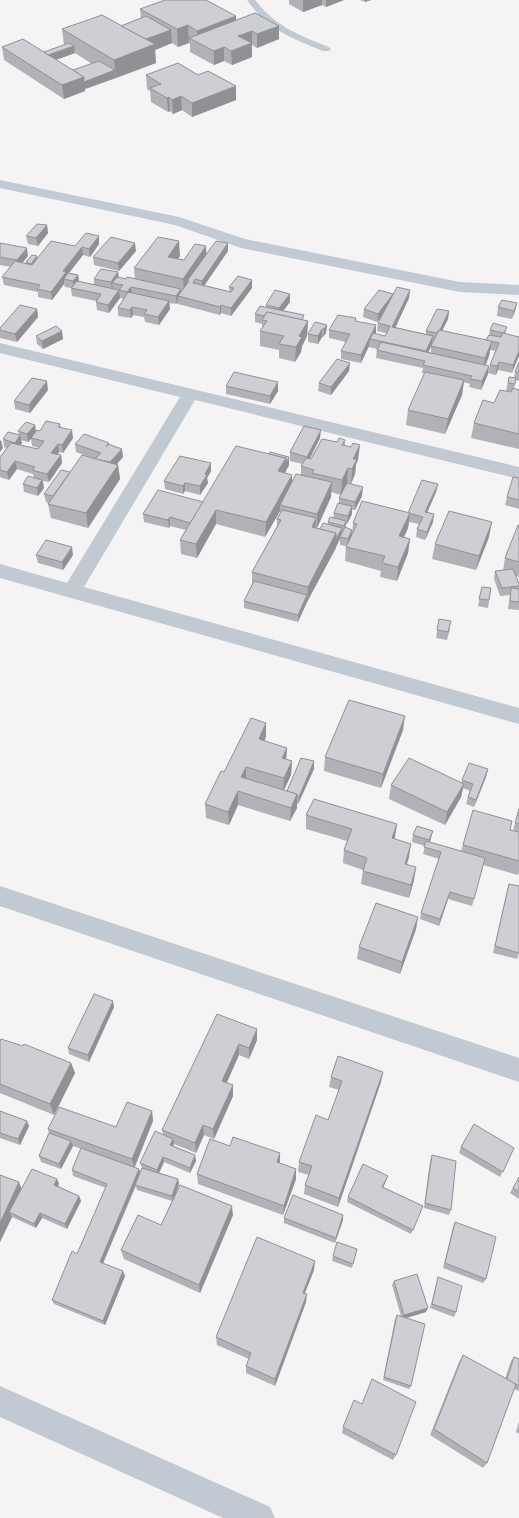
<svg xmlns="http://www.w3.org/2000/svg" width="519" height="1518" font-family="'Golos Text',sans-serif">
  <rect width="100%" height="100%" fill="#f5f3f3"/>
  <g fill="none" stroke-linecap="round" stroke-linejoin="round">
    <path fill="#c1cad2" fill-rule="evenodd" d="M 247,0 L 255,0 C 276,27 299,35 329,47 L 331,49 L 329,51 L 323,51 C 290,37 268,30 247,0 Z"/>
    <g fill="#c1cad2" fill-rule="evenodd">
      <polygon points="0,343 519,467 519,479 195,400 84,587 519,708 519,724 0,578 0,564 67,583 180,397 0,353"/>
      <polygon points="0,886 519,1058 519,1082 0,906"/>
      <polygon points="0,1386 270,1507 275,1518 223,1518 0,1417"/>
    </g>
    <polygon fill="#c1cbd6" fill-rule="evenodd" points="0,180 179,217 245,239 460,282 519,285 519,295 460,292 241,248 175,225 0,188"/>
  </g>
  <g fill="#b0b2b7" fill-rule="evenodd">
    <polygon points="289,0 344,0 326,7 322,5 303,12 289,4"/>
    <polygon points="360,0 371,0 365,2"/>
    <path d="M 140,9 L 279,26 L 279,39 L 257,48 L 252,45 L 252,57 L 232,65 L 224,61 L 214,65 L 190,52 L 190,44 L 189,43 L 178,47 L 172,43 L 155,50 L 156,63 L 85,89 L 85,91 L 64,99 L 4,60 L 2,47 L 44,52 L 64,45 L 62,29 L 121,26 L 141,18 ZM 75,53 L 92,64 L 73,70 L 56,60 Z"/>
    <polygon points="146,75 198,75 236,86 236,100 192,117 182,110 173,114 170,111 168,112 151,102 150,91 147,89"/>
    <polygon points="47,225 48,233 38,246 28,244 26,236"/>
    <polygon points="99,236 99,244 90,257 83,255 69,273 78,275 79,281 94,285 94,279 118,272 119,278 126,279 135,279 134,268 180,256 178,259 184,260 207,253 228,251 204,285 230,292 229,287 252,280 252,288 231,316 221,313 220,315 178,304 178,302 177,304 169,303 170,309 159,325 145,322 144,317 133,315 131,318 118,316 118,308 124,299 120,298 109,313 97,310 96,302 96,301 72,296 71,288 65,287 64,284 52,300 38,297 38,292 4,285 2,277 11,267 0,265 0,243 28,256 22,263 26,264 26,262 37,256 37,258 75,246"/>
    <polygon points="136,251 119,271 94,265 93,257"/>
    <polygon points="290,294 290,302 283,311 304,320 308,321 307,336 302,346 301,352 295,362 279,358 279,350 260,346 260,331 262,329 262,324 255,322 255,314 266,307 266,305"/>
    <path d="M 393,294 L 409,298 L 395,327 L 426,334 L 426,331 L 449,311 L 448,319 L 442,331 L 486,340 L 489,335 L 490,330 L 507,327 L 505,334 L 519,337 L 512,373 L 498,370 L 496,375 L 488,373 L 490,365 L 496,351 L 490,350 L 489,356 L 485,365 L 488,374 L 481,390 L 469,387 L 470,384 L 464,382 L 462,395 L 445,434 L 406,425 L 408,410 L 425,374 L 422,373 L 423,368 L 376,358 L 377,349 L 369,347 L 369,346 L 361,363 L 341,359 L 341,351 L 346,342 L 329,338 L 329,330 L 356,318 L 356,321 L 375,334 L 385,336 L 386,333 L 377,331 L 378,323 L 382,316 L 377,322 L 363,317 L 364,309 ZM 433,340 L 434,341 L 431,346 L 431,353 L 428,353 L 432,344 Z"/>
    <polygon points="517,303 515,311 512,319 497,316 498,307"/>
    <polygon points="37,309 38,317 17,342 0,338 0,328"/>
    <polygon points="327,325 326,333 323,337 322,337 318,344 308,342 308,334"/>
    <polygon points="36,336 63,339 43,349 37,344"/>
    <polygon points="519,362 519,381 516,380 514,389 519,390 519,449 471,438 474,423 494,403 511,392 512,392 506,391 509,377 514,378 515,372"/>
    <polygon points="349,371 331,395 318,391 319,383"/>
    <polygon points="278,382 278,391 270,404 226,394 226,386"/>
    <polygon points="48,390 30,413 15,409 14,401"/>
    <path d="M 60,424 L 61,428 L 73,438 L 63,453 L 59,452 L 58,454 L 61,455 L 62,463 L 49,482 L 43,481 L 44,488 L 38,496 L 24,492 L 23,484 L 34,478 L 33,474 L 17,469 L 9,480 L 0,477 L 0,457 L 7,448 L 4,447 L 3,439 L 19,435 L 18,431 L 35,425 L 36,431 L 40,431 ZM 31,439 L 32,446 L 39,448 L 38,449 L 20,445 L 22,443 L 21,440 L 28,442 Z"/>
    <path d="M 320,438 L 310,459 L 311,459 L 337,442 L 345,440 L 345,445 L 358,460 L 356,464 L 355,474 L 351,484 L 347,483 L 362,496 L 355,510 L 352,510 L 352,514 L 347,524 L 346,524 L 346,528 L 352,530 L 352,535 L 353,523 L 408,513 L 438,484 L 436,492 L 427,512 L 433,522 L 425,540 L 416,537 L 417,529 L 419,524 L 409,522 L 408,528 L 404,537 L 410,539 L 408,553 L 397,581 L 380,577 L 381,571 L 345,561 L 346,546 L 340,545 L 340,539 L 307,602 L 298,622 L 244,608 L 244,601 L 252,584 L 252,572 L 277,526 L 277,519 L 280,514 L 280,511 L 265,537 L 216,524 L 197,558 L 181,554 L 180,540 L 186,530 L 170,526 L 169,528 L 144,522 L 143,514 L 203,502 L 289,465 L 285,473 L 292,475 L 292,480 L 301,475 L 301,466 L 303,464 L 290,461 L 290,452 ZM 331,492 L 341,495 L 339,498 L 339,503 L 334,513 L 333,518 L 328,522 L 328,524 L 320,529 L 317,528 L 331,497 Z"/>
    <polygon points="75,444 109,444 123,457 117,464 118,465 120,479 88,528 51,518 48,504 49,503 46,502 44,494 95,459 76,452"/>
    <polygon points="211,471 207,478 208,483 200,495 185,491 183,494 165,489 164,481"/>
    <polygon points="519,478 519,509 505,505 507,497"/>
    <polygon points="519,525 519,577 516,576 519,586 519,610 508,609 510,595 500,596 494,579 495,571 503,570 505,558"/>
    <polygon points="489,537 476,570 432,559 435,544"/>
    <polygon points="36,555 73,555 63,570 38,563"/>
    <polygon points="482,587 491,588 488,608 478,606"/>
    <polygon points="439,619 450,629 447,640 436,638"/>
    <polygon points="403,730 381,788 324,771 325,757"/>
    <polygon points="266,737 264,741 287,748 286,759 292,761 291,775 284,790 287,791 314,761 314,769 298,804 297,804 297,808 290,821 238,805 229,825 206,818 205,804 224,772"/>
    <polygon points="488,769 486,777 474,807 466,804 468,797 470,791 463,788 461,797 445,825 389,799 391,785 462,782 462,780"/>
    <polygon points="519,809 519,832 513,830"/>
    <polygon points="306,815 397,824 394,839 409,857 406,865 414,880 409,898 361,884 363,870 343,863 344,850 347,841 306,829"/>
    <polygon points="510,830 519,832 519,872 518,875 483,865 472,906 448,899 439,926 420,919 421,913 439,859 423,854 425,846 412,842 413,835 431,838 430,842 461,851 463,845"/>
    <polygon points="509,884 519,886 519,953 517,959 493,953 507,891"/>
    <polygon points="418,917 416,929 400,974 357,959 359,947"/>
    <polygon points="114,1007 89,1062 69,1054 68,1048"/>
    <polygon points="217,1014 257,1040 249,1059 239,1055 227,1082 233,1096 214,1139 204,1135 196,1153 174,1144 173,1146 195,1155 196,1161 190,1173 164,1162 159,1173 178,1179 179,1184 175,1196 233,1215 200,1293 124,1259 121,1250 161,1225 172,1201 137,1190 136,1186 103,1263 125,1276 105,1325 54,1304 52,1300 77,1254 106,1188 73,1176 72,1170 81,1149 73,1146 61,1169 41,1162 39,1156 49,1133 48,1129 116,1127 152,1111 153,1121 135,1167 139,1169 140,1172 142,1168 140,1163 163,1135 162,1130"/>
    <polygon points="0,1041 71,1063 75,1073 54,1115 0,1093"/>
    <polygon points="331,1077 381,1082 338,1207 304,1194 305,1185 309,1175 298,1172 299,1162 328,1120 339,1090 329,1087"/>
    <polygon points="0,1111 29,1126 20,1145 0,1138"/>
    <polygon points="230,1146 296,1169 296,1179 283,1215 198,1184 197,1174"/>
    <polygon points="461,1147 514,1148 500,1177 459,1153"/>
    <polygon points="432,1155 451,1210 449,1215 424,1208 430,1161"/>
    <polygon points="0,1175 22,1189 57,1179 59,1184 58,1186 79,1196 81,1201 67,1229 42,1218 36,1228 12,1217 0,1242"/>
    <polygon points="519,1177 519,1199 510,1193"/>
    <polygon points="386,1181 383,1187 423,1206 411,1234 347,1202 348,1197"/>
    <polygon points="343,1215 343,1220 335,1243 284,1223 284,1218"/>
    <polygon points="455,1222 486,1279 483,1283 443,1268 453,1227"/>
    <polygon points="357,1249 352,1268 332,1261 333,1256"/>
    <polygon points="314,1270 305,1293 306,1302 275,1386 246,1373 246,1366 249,1359 217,1345 216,1337"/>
    <polygon points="438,1277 456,1312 454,1317 430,1308 437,1281"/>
    <polygon points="394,1281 426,1312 407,1318 411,1386 409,1389 383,1380 395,1319 397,1315 401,1316 392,1285"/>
    <polygon points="463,1355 505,1379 511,1361 514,1357 519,1359 519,1391 514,1389 487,1463 483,1468 430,1435 459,1362"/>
    <polygon points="519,1421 519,1434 516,1432"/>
    <polygon points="343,1427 396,1455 393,1460 342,1433"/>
  </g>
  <g fill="#909195">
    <polygon points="303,0 322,0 322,5 303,12"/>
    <polygon points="326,0 344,0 326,7"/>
    <polygon points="365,0 371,0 365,2"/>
    <polygon points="236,16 236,34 198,42 197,31"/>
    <polygon points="188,25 189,43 178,47 177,29"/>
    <polygon points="279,26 279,39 257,48 257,34"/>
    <polygon points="171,30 172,43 155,50 156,63 116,78 114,60 141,41"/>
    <polygon points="252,31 252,57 232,65 231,51 238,36"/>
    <polygon points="74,46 75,53 44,64 43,57"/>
    <polygon points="224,47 224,61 214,65 214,51"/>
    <polygon points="115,70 116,78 85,89 85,91 64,99 62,85 84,77"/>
    <polygon points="236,86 236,100 192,117 192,103"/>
    <polygon points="181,96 182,110 173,114 172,100"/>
    <polygon points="169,97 170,111 168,112 167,98"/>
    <polygon points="47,225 48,233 38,246 36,238"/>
    <polygon points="99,236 99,244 90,257 89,249"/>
    <polygon points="179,241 180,256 169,271 168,257"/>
    <polygon points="135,243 136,251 119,271 118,263"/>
    <polygon points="228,243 228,251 202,289 202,281"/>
    <polygon points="206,246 207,261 189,281 187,281 187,288 184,293 183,279"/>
    <polygon points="82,247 83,255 64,279 64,284 52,300 51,292 63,271"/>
    <polygon points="27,248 28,256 18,268 17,260"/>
    <polygon points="37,256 38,264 32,272 31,264"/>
    <polygon points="118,272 119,280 112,283 113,289 112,290 111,282"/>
    <polygon points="78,275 79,283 74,289 73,281"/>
    <polygon points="252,280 252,288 231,316 231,308"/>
    <polygon points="131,287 132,295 128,300 127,292"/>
    <polygon points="181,289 181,297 178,296 178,302 177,304 176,296"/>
    <polygon points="119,290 120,298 109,313 108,305"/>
    <polygon points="410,290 409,298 392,335 392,327"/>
    <polygon points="290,294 290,302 279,316 279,308"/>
    <polygon points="393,294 392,302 377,322 378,314"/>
    <polygon points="169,301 170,309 159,325 158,317"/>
    <polygon points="517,303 515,311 512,319 514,311"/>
    <polygon points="221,305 221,313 220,315 220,307"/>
    <polygon points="132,307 133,315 131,318 130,310"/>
    <polygon points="37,309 38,317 17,342 15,334"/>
    <polygon points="449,311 448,319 439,337 438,333"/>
    <polygon points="308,321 307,336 302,346 301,352 295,362 296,347 299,336"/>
    <polygon points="327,325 326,333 323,337 324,329"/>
    <polygon points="376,325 376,333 372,340 370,339 369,346 361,363 361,355"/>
    <polygon points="322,329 322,337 318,344 318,336"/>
    <polygon points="62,331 63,339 43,349 42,341"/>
    <polygon points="433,336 432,344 425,359 426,351"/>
    <polygon points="492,341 489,356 483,372 485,358"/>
    <polygon points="519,351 519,356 512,373 513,365"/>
    <polygon points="499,362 498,370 496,375 497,366"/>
    <polygon points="350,363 349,371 331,395 331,387"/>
    <polygon points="489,366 488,374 481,390 482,381"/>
    <polygon points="464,380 462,395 445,434 448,419"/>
    <polygon points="47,381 48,390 30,413 29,405"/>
    <polygon points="278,382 278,391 270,404 270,396"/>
    <polygon points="35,425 36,433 28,442 27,434"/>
    <polygon points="72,430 73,438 63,453 62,445"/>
    <polygon points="321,430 320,438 306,465 307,457"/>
    <polygon points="20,435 22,443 16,451 15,443"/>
    <polygon points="1,440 3,448 0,452 0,441"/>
    <polygon points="58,444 59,452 53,461 51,453"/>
    <polygon points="360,445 358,460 356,464 355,474 351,484 353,459"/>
    <polygon points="122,449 123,457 108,474 107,466"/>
    <polygon points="61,455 62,463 49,482 47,474"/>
    <polygon points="289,457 289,465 278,486 278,471 286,458"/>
    <polygon points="15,461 17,469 9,480 7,472"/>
    <polygon points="211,463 211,471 207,478 208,483 200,495 200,486 205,474"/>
    <polygon points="118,465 120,479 88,528 86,513"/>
    <polygon points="348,468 347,483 341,495 342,480"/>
    <polygon points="292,475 292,489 280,505 280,511 265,537 266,522"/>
    <polygon points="42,480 44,488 38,496 37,488"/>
    <polygon points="332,482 331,497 317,528 317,514"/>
    <polygon points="185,483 185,491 183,494 183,486"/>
    <polygon points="438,484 436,492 424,520 425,512"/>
    <polygon points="363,487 362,496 355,510 355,502"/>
    <polygon points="352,506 352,514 347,524 348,516"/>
    <polygon points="216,510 216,524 197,558 196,544"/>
    <polygon points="410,513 408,528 398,550 399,536"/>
    <polygon points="434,514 433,522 425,540 427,532"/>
    <polygon points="170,517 170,526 169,528 168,520"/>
    <polygon points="316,518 315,533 312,527"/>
    <polygon points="346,521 345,529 343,534 344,526"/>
    <polygon points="492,522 489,537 476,570 479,556"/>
    <polygon points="342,528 341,536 340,537 340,539 336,547 336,539"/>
    <polygon points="352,530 351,538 348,547 348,539"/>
    <polygon points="336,533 336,548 307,602 308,587"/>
    <polygon points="410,539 408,553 397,581 398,567"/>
    <polygon points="72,547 73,555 63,570 62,562"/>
    <polygon points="307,595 307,602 298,622 298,615"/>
    <polygon points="405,716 403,730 381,788 383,774"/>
    <polygon points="266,723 266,737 259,753 259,739"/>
    <polygon points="287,748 286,761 282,758"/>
    <polygon points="292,761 291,775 283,792 284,778"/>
    <polygon points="314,761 314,769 298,804 299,797"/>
    <polygon points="246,767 246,780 241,777"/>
    <polygon points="488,769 486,777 474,807 476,800"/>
    <polygon points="464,784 461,797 445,825 447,812"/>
    <polygon points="238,791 238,805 229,825 228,812"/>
    <polygon points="297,794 297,808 290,821 291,808"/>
    <polygon points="397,824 395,837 390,851 392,838"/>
    <polygon points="433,831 431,838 428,847 429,840"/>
    <polygon points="411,844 409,857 403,877 405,864"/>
    <polygon points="416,867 414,880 409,898 411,885"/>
    <polygon points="450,892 448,899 439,926 440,919"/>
    <polygon points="418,917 416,929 400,974 402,962"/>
    <polygon points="113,1001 114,1007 89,1062 88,1055"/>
    <polygon points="257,1029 257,1040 249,1059 249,1048"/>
    <polygon points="239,1044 239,1055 223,1091 222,1081"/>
    <polygon points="71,1063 75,1073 54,1115 50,1104"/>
    <polygon points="383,1072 381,1082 338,1207 339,1198"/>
    <polygon points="233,1085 233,1096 214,1139 213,1129"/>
    <polygon points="152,1111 153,1121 134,1168 132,1159"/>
    <polygon points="27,1121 29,1126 20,1145 18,1139"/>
    <polygon points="203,1125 204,1135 196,1153 195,1143"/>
    <polygon points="173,1139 174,1144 171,1150 170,1145"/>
    <polygon points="71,1141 73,1146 61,1169 59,1164"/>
    <polygon points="280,1153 280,1163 277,1162"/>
    <polygon points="195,1155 196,1161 190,1173 190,1168"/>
    <polygon points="163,1157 164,1162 158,1175 157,1170"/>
    <polygon points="139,1169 140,1174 102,1266 100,1262"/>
    <polygon points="296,1169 296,1179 283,1215 284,1206"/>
    <polygon points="388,1176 386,1181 381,1192 382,1187"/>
    <polygon points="57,1179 59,1184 56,1190 54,1185"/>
    <polygon points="178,1179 179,1184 173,1201 172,1196"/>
    <polygon points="19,1182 23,1192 9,1212 12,1217 0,1242 0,1223"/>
    <polygon points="79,1196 81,1201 67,1229 65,1224"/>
    <polygon points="232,1206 233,1215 200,1293 199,1285"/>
    <polygon points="40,1213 42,1218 36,1228 34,1224"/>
    <polygon points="343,1215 343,1220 335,1243 336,1238"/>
    <polygon points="315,1261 314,1270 302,1300 303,1293"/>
    <polygon points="123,1271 125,1276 105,1325 103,1321"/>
    <polygon points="307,1294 306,1302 275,1386 275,1379"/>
    <polygon points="428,1308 426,1312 402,1319 404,1315"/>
  </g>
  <g fill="#cdcfd5" stroke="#909195">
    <polygon points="165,0 206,0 236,16 197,31 188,25 177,29 140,9"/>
    <polygon points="255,13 279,26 257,34 252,31 238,36 252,43 231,51 224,47 214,51 189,38"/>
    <polygon points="102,15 155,44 114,60 62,29"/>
    <polygon points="146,16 171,30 146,39 121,26"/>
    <polygon points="23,39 84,77 62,85 2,47"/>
    <polygon points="69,43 74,46 48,55 44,52"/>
    <polygon points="99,61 115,70 84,82 84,77 73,70"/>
    <polygon points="178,63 198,75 208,71 236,86 192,103 181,96 172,100 169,97 167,98 150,88 161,84 146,75"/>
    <polygon points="37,224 47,225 36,238 26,236"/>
    <polygon points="86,233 99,236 89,249 82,247 63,271 66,272 51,292 37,289 40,285 2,277 15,261 32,265 51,241 75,246"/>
    <polygon points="111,237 135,243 118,263 93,257"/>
    <polygon points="158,237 179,241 168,257 184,260 195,244 206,246 183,279 134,268"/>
    <polygon points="216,241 228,243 202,281 195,279 193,283 231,292 234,288 229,287 238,276 252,280 231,308 221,305 220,307 178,296 189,281 187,281"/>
    <polygon points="0,243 27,248 17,260 0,257"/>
    <polygon points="32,255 37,256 31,264 26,262"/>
    <polygon points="101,269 118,272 111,282 94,279"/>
    <polygon points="68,273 78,275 73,281 64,279"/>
    <polygon points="117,277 126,279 127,277 181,289 176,296 131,287 127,292 119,290 123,285 112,283"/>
    <polygon points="77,281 119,290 108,305 96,302 101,294 71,288"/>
    <polygon points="397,287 410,290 392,327 433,336 426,351 370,339 373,333 385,336 390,326 378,323"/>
    <polygon points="275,290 290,294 279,308 266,305"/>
    <polygon points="379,290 393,294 378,314 364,309"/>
    <polygon points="128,292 169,301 158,317 144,314 147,310 132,307 130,310 118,308"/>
    <polygon points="502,300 517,303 514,311 498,307"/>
    <polygon points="20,305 37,309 15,334 0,330 0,328"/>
    <polygon points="260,306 304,315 302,320 267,312 264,316 255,314"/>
    <polygon points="437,309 449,311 440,330 439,330 437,333 426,331"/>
    <polygon points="267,312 308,321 299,336 302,337 296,347 279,344 284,336 260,331 267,321 262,320"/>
    <polygon points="338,315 356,318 355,321 376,325 361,355 341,351 350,334 329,330"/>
    <polygon points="315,322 327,325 324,329 322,329 318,336 308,334"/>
    <polygon points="493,323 507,327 504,333 490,330"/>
    <polygon points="56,326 62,331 42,341 36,336"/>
    <polygon points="439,330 492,341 485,358 431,346"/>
    <polygon points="503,333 519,337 519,351 513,365 499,362 497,366 490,365 499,343 486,340 489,335 501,337"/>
    <polygon points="381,342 489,366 482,381 470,379 472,376 423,365 425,361 377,350"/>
    <polygon points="337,359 350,363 331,387 319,383"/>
    <polygon points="519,362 519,372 515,372"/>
    <polygon points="234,372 278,382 270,396 226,386"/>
    <polygon points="425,372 464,380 448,419 408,410"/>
    <polygon points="509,377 516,378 515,384 508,383"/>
    <polygon points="32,378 47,381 29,405 14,401"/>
    <polygon points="513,388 519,390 519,434 474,423 483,400 494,403 500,390 511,392"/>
    <polygon points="46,421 60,424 58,427 72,430 62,445 58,444 51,453 61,455 47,474 32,470 35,467 15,461 7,472 0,470 0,457 11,443 38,449 44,441 31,438 37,430 40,431"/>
    <polygon points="26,422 35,425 27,434 18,431"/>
    <polygon points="304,426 321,430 307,457 290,452"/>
    <polygon points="8,432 20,435 15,443 3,439"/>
    <polygon points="84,434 109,443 106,447 108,444 122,449 110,462 95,459 101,453 75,444"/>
    <polygon points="339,438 345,440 342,445 351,447 353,443 360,445 353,459 357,459 352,469 348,468 342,480 312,473 314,470 301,466 306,458 311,459 322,439 337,442"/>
    <polygon points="236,446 286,458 278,471 292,475 266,522 216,510 196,544 180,540"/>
    <polygon points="270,452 289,457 286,464 286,458 269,454"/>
    <polygon points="82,455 118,465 86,513 48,504"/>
    <polygon points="180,456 211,463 205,474 207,475 200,486 185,483 183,486 164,481"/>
    <polygon points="61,470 70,472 53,496 44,494"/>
    <polygon points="296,474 332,482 317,514 280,505"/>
    <polygon points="28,476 42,480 37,488 23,484"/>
    <polygon points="513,477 519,478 519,500 507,497"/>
    <polygon points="422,480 438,484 425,512 434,514 427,532 417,529 423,517 408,513"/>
    <polygon points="347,483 363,487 355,502 339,498"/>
    <polygon points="158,490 203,502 190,523 170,517 168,520 143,514"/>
    <polygon points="362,501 410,513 399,536 410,539 398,567 382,563 385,556 346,547 357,524 353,523"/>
    <polygon points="338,503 352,506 348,516 334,513"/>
    <polygon points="282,510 316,518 312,527 336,533 308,587 252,572 281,520 277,519"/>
    <polygon points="449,511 492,522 479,556 435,544"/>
    <polygon points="330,517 346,521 344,526 328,522"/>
    <polygon points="323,523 342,528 336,539 336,533 320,529"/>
    <polygon points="518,525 519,525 519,562 505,558"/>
    <polygon points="345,527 352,530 348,539 340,537"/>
    <polygon points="46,540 72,547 62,562 36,555"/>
    <polygon points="513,569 519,584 519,586 502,588 495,571"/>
    <polygon points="254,581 307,595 298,615 244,601"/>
    <polygon points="482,587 491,588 489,600 479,599"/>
    <polygon points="511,588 519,589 519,602 510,601"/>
    <polygon points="439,619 451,621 448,632 437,630"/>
    <polygon points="349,700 405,716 383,774 325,757"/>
    <polygon points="251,718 266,723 259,739 287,748 282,758 292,761 284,778 246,767 241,777 297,794 291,808 238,791 228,812 205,804 221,771 224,772"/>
    <polygon points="301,758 314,761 299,797 297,796 297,794 287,791"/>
    <polygon points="409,758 464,784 447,812 391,785"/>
    <polygon points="469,763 488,769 476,800 468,797 473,784 462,780"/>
    <polygon points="314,799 397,824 392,838 411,844 405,864 416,867 411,885 363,871 367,858 344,850 352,829 306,815"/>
    <polygon points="519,809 519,824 515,823"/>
    <polygon points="473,810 512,821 510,830 519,832 519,861 463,845"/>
    <polygon points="417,826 433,831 429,840 413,835"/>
    <polygon points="426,841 485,858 474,899 450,892 440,919 421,913 441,852 424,847"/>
    <polygon points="509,884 519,886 519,953 495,946"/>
    <polygon points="376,903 418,917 402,962 359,947"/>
    <polygon points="94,994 113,1001 88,1055 68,1048"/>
    <polygon points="217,1014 257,1029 249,1048 239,1044 222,1081 233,1085 213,1129 203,1125 195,1143 162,1130"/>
    <polygon points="1,1039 23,1046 24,1044 71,1063 50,1104 0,1084 0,1041"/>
    <polygon points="338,1056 383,1072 339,1198 305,1185 312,1166 299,1162 316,1115 328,1120 342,1081 331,1077"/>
    <polygon points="127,1102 152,1111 132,1159 48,1129 59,1107 116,1127"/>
    <polygon points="0,1111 27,1121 18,1139 0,1133"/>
    <polygon points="474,1124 514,1148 503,1172 461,1147"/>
    <polygon points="155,1131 173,1139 170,1145 195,1155 190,1168 163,1157 157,1170 140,1163"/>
    <polygon points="49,1133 71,1141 59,1164 39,1156"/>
    <polygon points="233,1137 280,1153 277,1162 296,1169 284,1206 197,1174 210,1139 230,1146"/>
    <polygon points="81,1148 139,1169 100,1262 123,1271 103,1321 52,1300 72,1251 77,1254 107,1184 72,1170"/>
    <polygon points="432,1155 456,1161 451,1210 425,1203"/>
    <polygon points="363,1164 388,1176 382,1187 423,1206 413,1230 348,1197"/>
    <polygon points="142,1168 178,1179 172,1196 135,1185"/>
    <polygon points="32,1169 57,1179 54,1185 79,1196 65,1224 40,1213 34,1224 9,1212"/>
    <polygon points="0,1175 19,1182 0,1223"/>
    <polygon points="519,1177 519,1192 513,1188"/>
    <polygon points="180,1185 232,1206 199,1285 121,1250 138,1215 161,1225"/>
    <polygon points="293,1195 343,1215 336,1238 284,1218"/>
    <polygon points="455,1222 496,1237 486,1279 445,1263"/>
    <polygon points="257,1237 315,1261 303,1293 307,1294 275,1379 246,1366 251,1353 216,1337"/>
    <polygon points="337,1242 357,1249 353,1264 333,1256"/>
    <polygon points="417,1274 428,1308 404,1315 394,1281"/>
    <polygon points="438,1277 462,1286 456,1312 432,1304"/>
    <polygon points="397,1315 425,1324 411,1386 384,1377"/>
    <polygon points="463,1355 516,1384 487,1463 434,1429"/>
    <polygon points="514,1357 519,1359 519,1386 507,1379"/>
    <polygon points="372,1379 416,1402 396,1455 343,1427 354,1400 362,1404"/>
  </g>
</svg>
